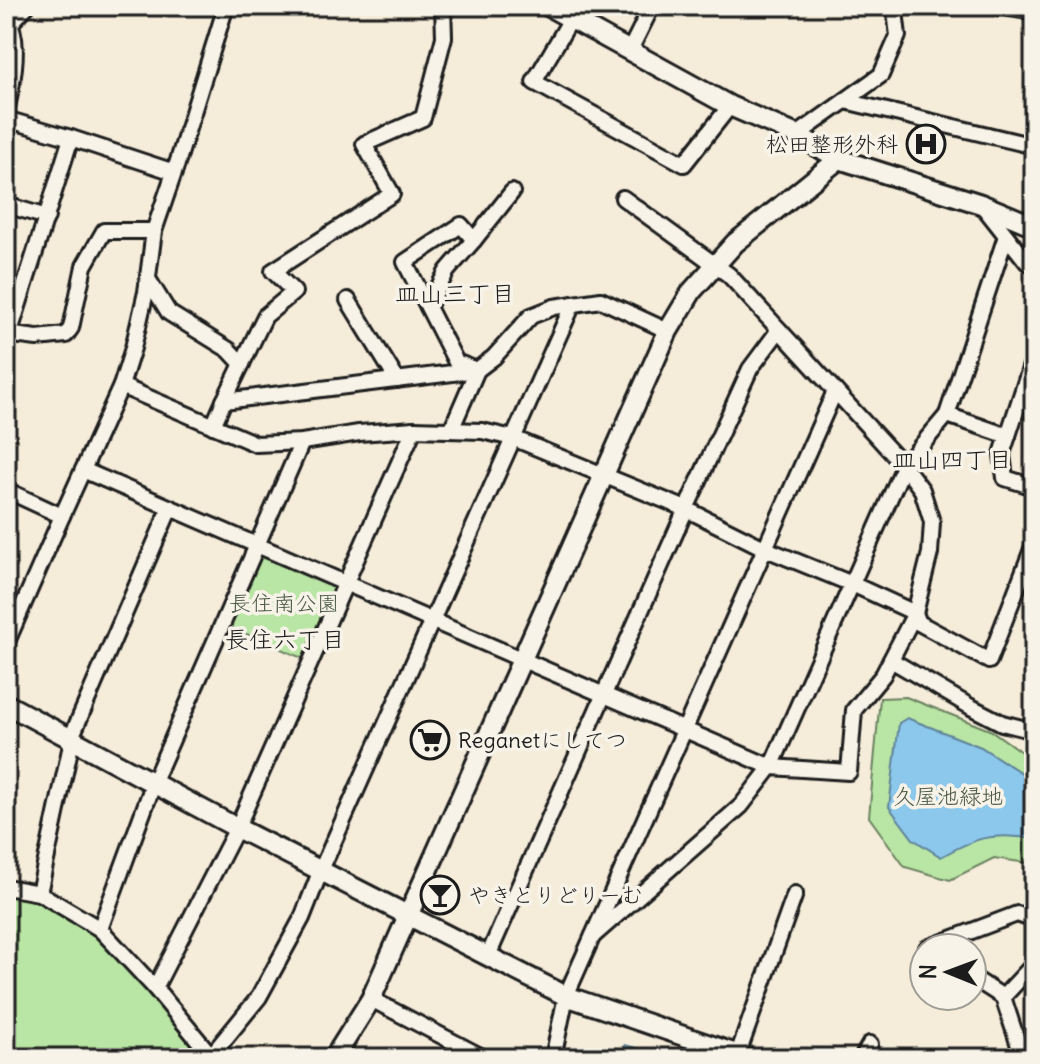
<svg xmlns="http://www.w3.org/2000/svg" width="1040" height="1064" font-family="Delius,'Klee One',sans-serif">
  <rect width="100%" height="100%" fill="#f5ecda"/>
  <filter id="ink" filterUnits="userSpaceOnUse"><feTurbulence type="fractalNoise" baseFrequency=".0125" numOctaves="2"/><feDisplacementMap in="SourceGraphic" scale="16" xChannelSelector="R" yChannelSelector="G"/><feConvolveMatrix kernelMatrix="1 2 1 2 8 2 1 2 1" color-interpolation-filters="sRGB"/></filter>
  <g filter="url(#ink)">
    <g fill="#b9e6a4" stroke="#6a8160" stroke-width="2">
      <polygon points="257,545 344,582 311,662 223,624"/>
      <polygon points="906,697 992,731 1034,761 1034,864 994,858 950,880 905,867 869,817 880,698"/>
      <polygon points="6,887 13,888 100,929 213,1058 6,1058"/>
    </g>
    <g fill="#8cc7ec" stroke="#5f8399" stroke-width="2">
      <path d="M 907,718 L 981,747 L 1034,781 L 1034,839 C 994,832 976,837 941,857 L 913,839 L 889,807 L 899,723 Z"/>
      <polygon points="625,1045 673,1058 622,1058"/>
    </g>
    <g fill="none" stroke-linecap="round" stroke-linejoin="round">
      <g stroke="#1c1c1c" stroke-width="20">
        <g id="minor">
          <polyline points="997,6 1034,12"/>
          <path d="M 6,15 C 19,36 15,65 11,89 L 6,88"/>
          <polyline points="571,19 534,82 684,164 730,106"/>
          <polyline points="11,23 27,6"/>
          <polyline points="630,50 652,6"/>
          <polyline points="845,101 1034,146"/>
          <polyline points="6,112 11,89"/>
          <polyline points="6,119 71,138 174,172"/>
          <polyline points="797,135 881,75 898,36 895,11 897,6"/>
          <polyline points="6,205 47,217"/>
          <polyline points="982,205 1027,262 1034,264"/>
          <polyline points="1006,236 947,415 1008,436"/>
          <polyline points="148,279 169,313 229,350 242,364"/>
          <polyline points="348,300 397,380"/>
          <polyline points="428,307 447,271 474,240"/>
          <polyline points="6,334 37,338 66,335 71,328 84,266 104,231 154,231"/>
          <polyline points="9,335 71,138"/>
          <polyline points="1034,356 1002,454 1005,478 1034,487"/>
          <polyline points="121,386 256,444 302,442 359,433 414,429 482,431 513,438 686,509 766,549 852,584 915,613 919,623 989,661 1034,544"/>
          <polyline points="224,401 265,316 294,292 273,271 392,194 364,144 423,118 444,37 443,6"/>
          <polyline points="213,426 224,401 477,370 494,357 531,316 554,307 601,300 668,331"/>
          <polyline points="451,430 477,370 456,362 405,262 461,225 474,240 512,192"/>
          <polyline points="83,470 771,767 849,772 854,710 883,675 915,613 930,553 932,522 922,490 904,466 947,415"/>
          <polyline points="6,490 62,516"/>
          <polyline points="6,644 62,516 121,386 133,348 146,292 154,231 177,164 226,6"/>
          <polyline points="891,660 971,707 1002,723 1034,731"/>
          <polyline points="6,887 39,893 100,929 155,988 213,1058"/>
          <polyline points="39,893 74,731 170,508"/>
          <polyline points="100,929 157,774 302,442"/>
          <polyline points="593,936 741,806 771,767 904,466 729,275 623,198"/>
          <polyline points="927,948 1017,914 1034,920"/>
          <polyline points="488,956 686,509 750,369 779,330"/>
          <polyline points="972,977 1003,997 1023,1058"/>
          <polyline points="155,988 237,828 414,429"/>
          <polyline points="1003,997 1034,964"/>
          <polyline points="371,999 484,1058"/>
          <polyline points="738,1054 795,894"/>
          <polyline points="211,1056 259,997 302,918 321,870 573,304"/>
          <polyline points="553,1058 566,996 835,391"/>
          <polyline points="862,1058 870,1044"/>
        </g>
      </g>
      <g stroke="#1c1c1c" stroke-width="24">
        <g id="tertiary">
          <polyline points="548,6 730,106 797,135 839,159 981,204 1034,226"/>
          <polyline points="6,704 237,828 566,996 748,1058"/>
          <polyline points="334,1058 371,999 668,331 692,291 735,243 839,159"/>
        </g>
      </g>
      <use href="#minor" stroke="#f7f3e8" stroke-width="14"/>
      <use href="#tertiary" stroke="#f7f3e8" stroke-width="18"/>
    </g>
  </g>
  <defs>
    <g id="hospital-ring" transform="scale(2)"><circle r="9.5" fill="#f7f3e8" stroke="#1c1c1c" stroke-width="1.5"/><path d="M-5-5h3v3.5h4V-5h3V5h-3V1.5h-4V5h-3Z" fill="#1c1c1c"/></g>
    <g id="supermarket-ring" transform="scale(2)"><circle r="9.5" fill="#f7f3e8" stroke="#1c1c1c" stroke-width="1.5"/><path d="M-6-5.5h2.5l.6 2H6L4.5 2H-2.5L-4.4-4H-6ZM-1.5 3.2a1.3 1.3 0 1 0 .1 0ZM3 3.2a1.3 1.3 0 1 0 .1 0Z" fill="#1c1c1c"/></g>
    <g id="bar-ring" transform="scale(2)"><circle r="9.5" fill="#f7f3e8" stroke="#1c1c1c" stroke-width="1.5"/><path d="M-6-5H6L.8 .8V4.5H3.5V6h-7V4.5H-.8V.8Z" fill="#1c1c1c"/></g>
  </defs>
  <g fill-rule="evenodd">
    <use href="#hospital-ring" x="926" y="144"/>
    <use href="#supermarket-ring" x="430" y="740"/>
    <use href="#bar-ring" x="440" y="895"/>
  </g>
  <g text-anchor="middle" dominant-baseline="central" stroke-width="7" stroke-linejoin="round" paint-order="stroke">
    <g font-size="22" fill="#1c1c1c" stroke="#f7f3e8" text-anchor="start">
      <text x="898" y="144" text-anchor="end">松田整形外科</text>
      <text x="458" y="740">Reganetにしてつ</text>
      <text x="468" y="895">やきとりどりーむ</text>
    </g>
    <g font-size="22" fill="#4b5945" stroke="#f7f3e8">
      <text x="284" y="603">長住南公園</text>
      <text x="948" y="796">久屋池緑地</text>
    </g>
    <g font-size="24" fill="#1c1c1c" stroke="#f7f3e8">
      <text x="455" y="293">皿山三丁目</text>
      <text x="952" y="459">皿山四丁目</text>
      <text x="285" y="639">長住六丁目</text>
    </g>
  </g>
  <rect width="1040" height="1064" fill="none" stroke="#f7f3e8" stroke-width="32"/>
  <rect x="16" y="16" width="1008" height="1032" fill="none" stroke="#1c1c1c" stroke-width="3" filter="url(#ink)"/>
  <g transform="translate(948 972) rotate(271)"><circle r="38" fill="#f7f3e8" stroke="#9f9d96" stroke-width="2"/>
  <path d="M0-6L14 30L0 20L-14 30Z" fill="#1c1c1c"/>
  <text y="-12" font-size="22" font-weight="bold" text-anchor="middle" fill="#1c1c1c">N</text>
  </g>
</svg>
